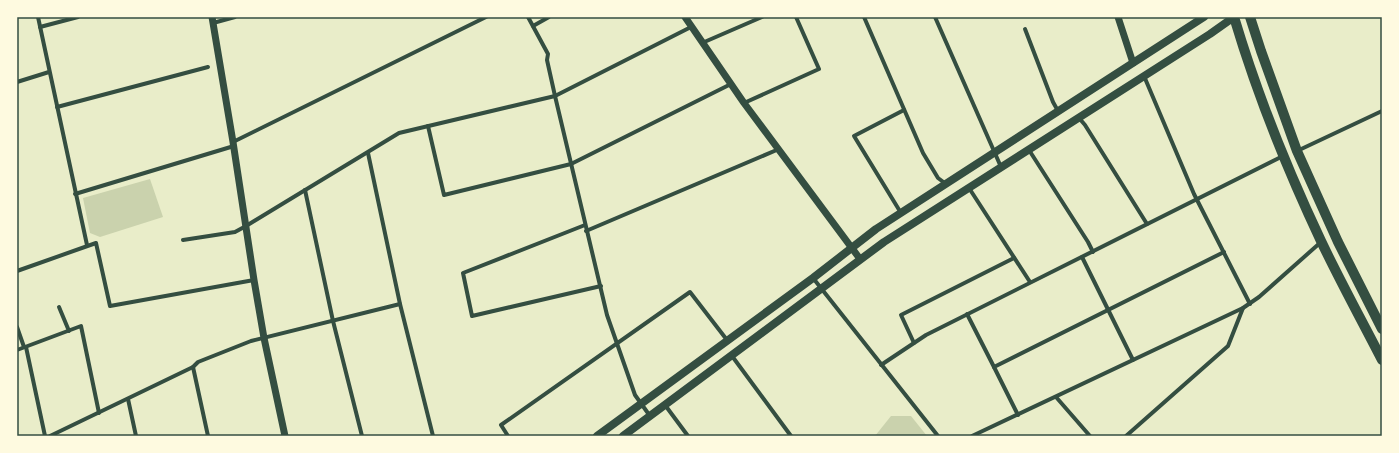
<svg xmlns="http://www.w3.org/2000/svg" width="1399" height="453" font-family="Cabin,sans-serif">
  <rect width="100%" height="100%" fill="#e9edc9"/>
  <g fill="#cad2ad">
    <polygon points="150,179 163,217 100,237 90,233 83,198"/>
    <polygon points="891,416 911,416 927,436 875,436"/>
  </g>
  <g fill="none" stroke-linecap="round" stroke-linejoin="round">
    <g stroke="#344e41" stroke-width="4">
      <polyline points="38,17 87,245"/>
      <polyline points="528,17 548,54 547,60 555,96 607,315 635,395 650,416"/>
      <polyline points="864,17 923,153 938,178 946,184"/>
      <polyline points="935,17 1001,167"/>
      <polyline points="213,23 235,17"/>
      <polyline points="533,26 549,17"/>
      <polyline points="40,27 78,17"/>
      <polyline points="1025,29 1053,102 1058,111"/>
      <polyline points="702,43 762,17"/>
      <polyline points="1144,76 1194,194 1250,304"/>
      <polyline points="17,82 49,72"/>
      <polyline points="744,103 819,69 796,17"/>
      <polyline points="57,107 208,67"/>
      <polyline points="1079,118 1085,125 1147,224"/>
      <polyline points="428,126 444,195 571,164 731,84"/>
      <polyline points="233,142 486,17"/>
      <polyline points="1029,150 1088,242 1093,252"/>
      <polyline points="1297,151 1382,111"/>
      <polyline points="368,153 400,304 433,436"/>
      <polyline points="969,188 1030,282"/>
      <polyline points="305,190 333,321 362,436"/>
      <polyline points="75,194 234,146"/>
      <polyline points="901,213 854,136 904,110"/>
      <polyline points="585,225 463,273 472,316 601,286"/>
      <polyline points="586,231 779,149"/>
      <polyline points="183,240 235,232 246,226 399,133 555,96 691,27"/>
      <polyline points="1082,257 1133,360"/>
      <polyline points="17,271 96,243 110,306 254,280"/>
      <polyline points="813,278 938,436"/>
      <polyline points="59,307 69,331"/>
      <polyline points="967,314 994,367"/>
      <polyline points="17,327 24,347"/>
      <polyline points="914,343 901,315 1014,258"/>
      <polyline points="26,347 45,436"/>
      <polyline points="17,350 81,326 99,413"/>
      <polyline points="732,356 791,436"/>
      <polyline points="881,365 926,335 1283,156"/>
      <polyline points="193,367 208,436"/>
      <polyline points="1056,397 1090,436"/>
      <polyline points="128,399 136,436"/>
      <polyline points="665,405 688,436"/>
      <polyline points="1018,415 994,367 1224,252"/>
      <polyline points="50,436 193,367 198,362 251,341 400,304"/>
      <polyline points="508,436 501,425 690,292 727,340"/>
      <polyline points="972,436 1243,308 1259,297 1321,242"/>
      <polyline points="1126,436 1228,346 1243,308"/>
    </g>
    <g stroke="#344e41" stroke-width="7">
      <polyline points="212,17 233,142 254,280 264,338 285,436"/>
      <polyline points="685,17 744,103 860,259"/>
      <polyline points="1118,17 1133,63"/>
    </g>
    <g stroke="#344e41" stroke-width="8">
      <polyline points="597,436 813,278 876,229 1204,17"/>
      <polyline points="623,436 884,242 1210,34 1234,17"/>
    </g>
    <g stroke="#344e41" stroke-width="10">
      <path d="M 1234,17 C 1257,94 1287,169 1321,241 C 1340,281 1362,321 1382,360"/>
      <polyline points="1250,17 1261,51 1297,151 1338,242 1382,329"/>
    </g>
  </g>
  <rect width="1399" height="453" fill="none" stroke="#fefae0" stroke-width="36"/>
  <rect x="18" y="18" width="1363" height="417" fill="none" stroke="#344e41" stroke-width="1.5"/>
</svg>
